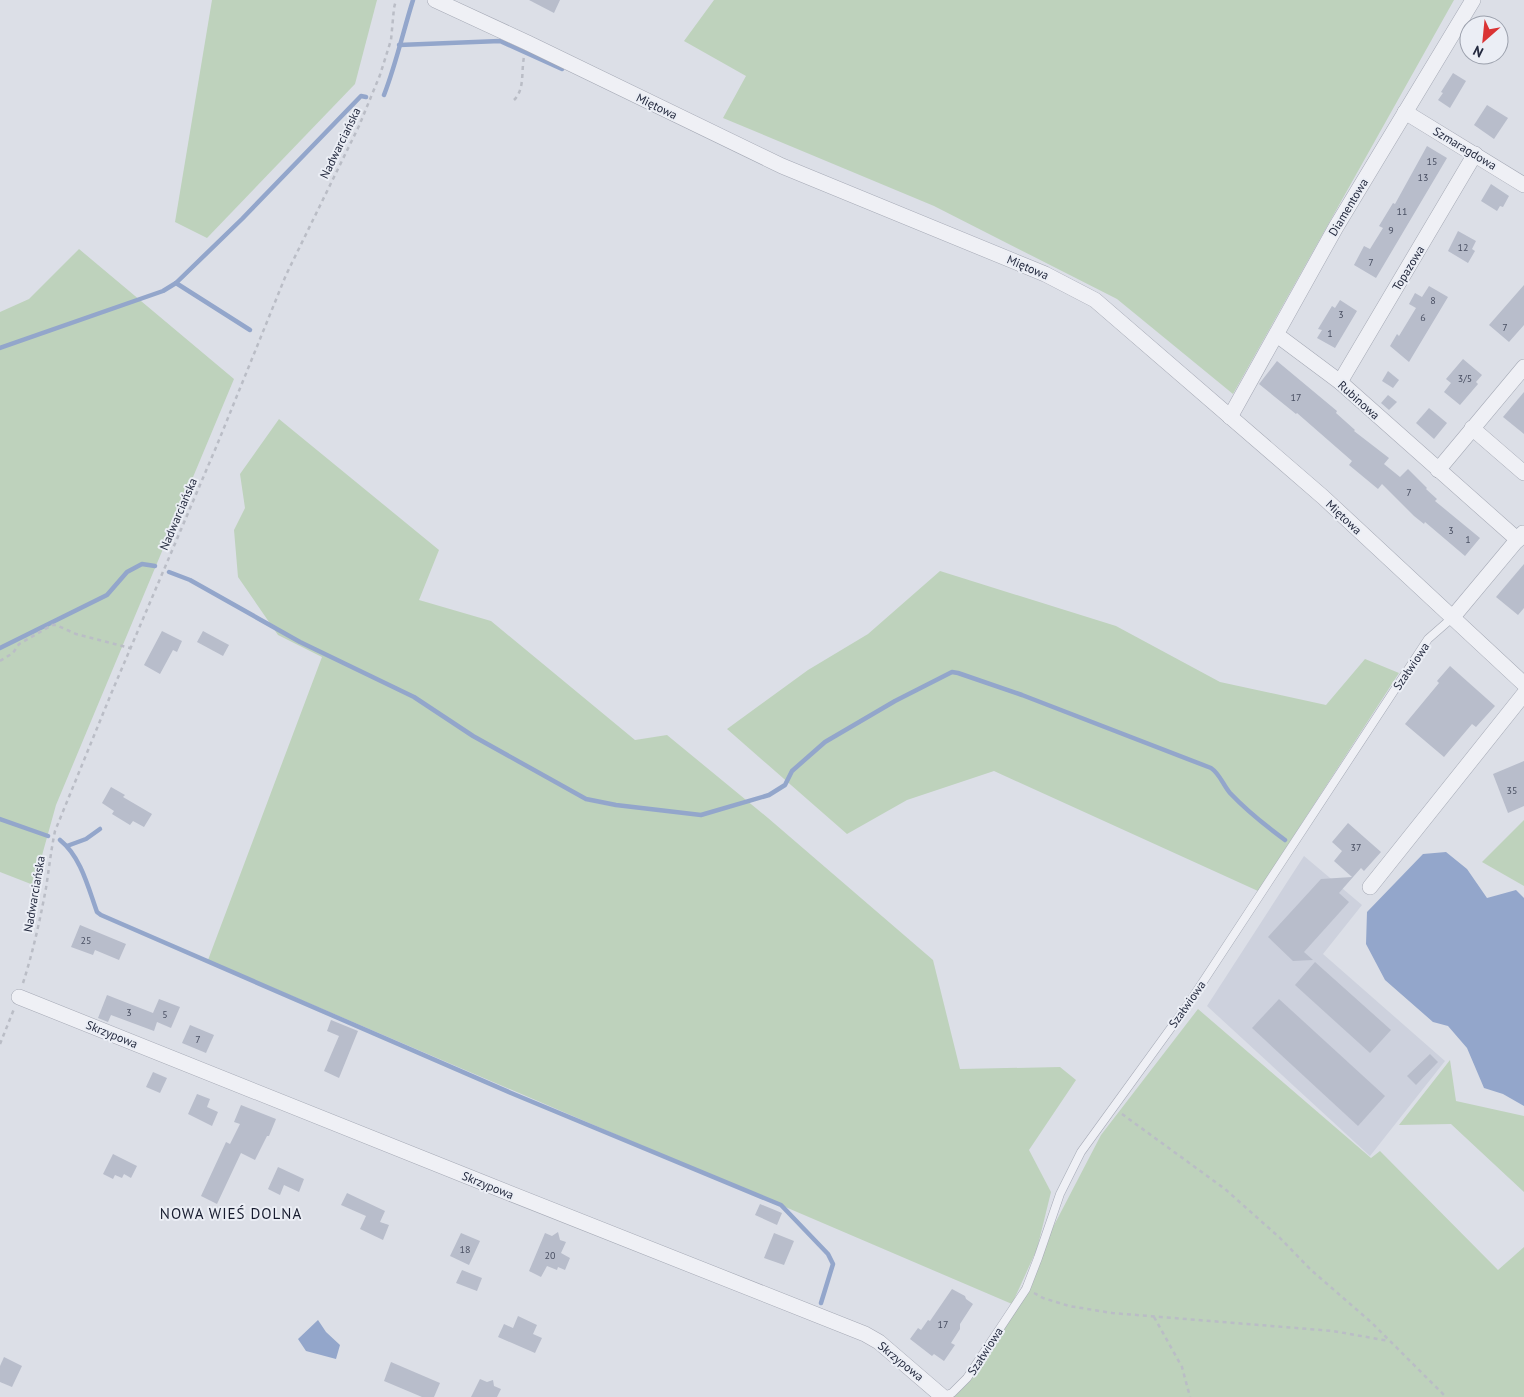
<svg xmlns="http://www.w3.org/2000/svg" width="1524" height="1397" font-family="'PT Sans',sans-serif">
  <rect width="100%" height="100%" fill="#dcdfe7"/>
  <polygon fill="#cdd1dd" points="1304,856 1362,905 1323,954 1445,1061 1370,1156 1207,1006"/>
  <g fill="#bed2bc">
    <polygon points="212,0 377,0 355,84 207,238 175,222"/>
    <polygon points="714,0 1454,0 1233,394 1117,299 934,206 723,118 746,76 684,41"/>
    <polygon points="79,249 234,379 56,805 41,859 36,886 0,872 0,312 29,299"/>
    <polygon points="279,419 439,550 419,600 491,621 635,740 667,735 768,818 933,960 960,1069 1060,1067 1076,1080 1029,1150 1051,1192 1037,1249 1012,1304 208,960 322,657 278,635 238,577 234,530 245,508 240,474"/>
    <polygon points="940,571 1116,626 1220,682 1326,705 1365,659 1399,673 1258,891 994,771 907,800 847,834 727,729 808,670 868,634"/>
    <polygon points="1524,820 1524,886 1482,862"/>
    <polygon points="1198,1009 1371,1158 1380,1151 1498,1270 1524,1247 1524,1397 952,1397 1012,1306 1101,1135"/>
    <polygon points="1450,1060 1456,1101 1524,1116 1524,1192 1451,1124 1399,1125"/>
  </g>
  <g fill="#93a6cb">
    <polygon points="1446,852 1467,869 1487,898 1516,890 1524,898 1524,1106 1503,1094 1484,1088 1467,1048 1448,1026 1433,1022 1385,980 1366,944 1367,912 1423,854"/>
    <polygon points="318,1320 326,1332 340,1345 336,1359 306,1351 298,1339"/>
  </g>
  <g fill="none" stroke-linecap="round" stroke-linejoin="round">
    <g stroke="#93a6cb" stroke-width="4.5">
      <polyline points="399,45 500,41 562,69"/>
      <path d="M 384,95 C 396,64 403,32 413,0"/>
      <polyline points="176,283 250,330"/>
      <polyline points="0,348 163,291 176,283 242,219 361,96 366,97"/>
      <path d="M 169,572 L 190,580 L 300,642 L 414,697 L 473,736 L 586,799 L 616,805 L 701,815 L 769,795 L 785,785 L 792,771 L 825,742 L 895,701 L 952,672 L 958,673 L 1022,695 L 1211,768 C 1220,774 1223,785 1230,793 C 1246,810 1266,826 1285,840"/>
      <polyline points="0,648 107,595 127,572 142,564 155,566"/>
      <polyline points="0,819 48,836"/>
      <path d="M 60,840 C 81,857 88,887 97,912 L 101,915 L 511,1093 L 781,1205 L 828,1254 L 833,1264 L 821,1303"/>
      <polyline points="67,846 86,839 100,829"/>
    </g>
  </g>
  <g fill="#b8bdcb">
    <polygon points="529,0 560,0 554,13"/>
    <polygon points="1453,73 1466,81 1450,108 1438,100 1443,93 1441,92"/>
    <polygon points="1487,105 1508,118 1494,139 1474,125"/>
    <polygon points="1427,146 1447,158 1376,278 1354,265 1364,246 1370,249 1383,228 1379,226 1393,203 1395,204"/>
    <polygon points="1491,184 1509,196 1503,207 1500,206 1497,211 1481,201"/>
    <polygon points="1458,231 1476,241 1472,249 1475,251 1468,263 1448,251"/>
    <polygon points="1524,285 1524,325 1509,342 1489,325"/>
    <polygon points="1429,286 1448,297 1409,362 1390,346 1397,334 1399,336 1416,308 1409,304 1415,293 1422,297"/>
    <polygon points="1340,300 1357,311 1335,348 1317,338 1322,330 1318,329 1332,306 1335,308"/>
    <polygon points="1463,359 1482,375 1476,382 1478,384 1460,405 1444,392 1451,383 1446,379"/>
    <polygon points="1277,361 1337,411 1336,413 1355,430 1354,431 1389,458 1384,464 1400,477 1408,469 1427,488 1426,489 1437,499 1435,501 1480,538 1465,556 1425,522 1424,524 1414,516 1382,484 1378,489 1349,465 1352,461 1297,413 1296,414 1259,384"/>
    <polygon points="1388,371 1399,380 1393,388 1382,381"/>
    <polygon points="1524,392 1524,434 1503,417"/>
    <polygon points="1388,395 1397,402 1389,410 1381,403"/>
    <polygon points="1429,408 1447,423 1434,439 1416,423"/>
    <polygon points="1524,564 1524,608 1518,615 1496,597"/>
    <polygon points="162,631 182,641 177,652 173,650 160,674 144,665"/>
    <polygon points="203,631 229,645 223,656 197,642"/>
    <polygon points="1450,666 1495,706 1476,727 1472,724 1444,757 1405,724 1439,683 1437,681"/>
    <polygon points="1524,761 1524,806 1508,813 1493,774"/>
    <polygon points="111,787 125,795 123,797 152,814 144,827 133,821 130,825 112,814 114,811 102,803"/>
    <polygon points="1348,823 1381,852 1364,871 1361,868 1339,893 1349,902 1304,952 1313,960 1293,961 1268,937 1321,879 1352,877 1334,861 1342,851 1332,842"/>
    <polygon points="80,925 126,944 119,960 95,950 93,955 71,947"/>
    <polygon points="1315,962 1391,1030 1370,1053 1295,985"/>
    <polygon points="107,995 153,1013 159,999 180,1007 171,1028 157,1022 154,1031 111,1015 108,1022 98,1018"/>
    <polygon points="1279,999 1385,1096 1358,1126 1252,1028"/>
    <polygon points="331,1020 358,1031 339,1078 324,1071 339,1036 327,1031"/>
    <polygon points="190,1025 214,1035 206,1053 182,1043"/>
    <polygon points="1430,1054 1438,1062 1416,1085 1407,1076"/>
    <polygon points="153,1072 167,1078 160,1093 146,1087"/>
    <polygon points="197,1094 210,1099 207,1107 218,1112 212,1126 188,1114"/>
    <polygon points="241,1105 276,1119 269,1136 267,1136 255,1160 241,1153 217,1204 201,1196 226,1142 230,1144 240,1124 234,1122"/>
    <polygon points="113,1154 137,1166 131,1178 124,1174 122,1178 115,1175 113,1179 103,1174"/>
    <polygon points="278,1167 304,1179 299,1192 284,1185 280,1195 268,1189"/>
    <polygon points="347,1193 385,1211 380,1222 389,1225 383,1240 360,1229 366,1216 341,1205"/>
    <polygon points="760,1204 782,1213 777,1225 755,1215"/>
    <polygon points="558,1232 560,1240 566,1242 561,1253 570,1258 565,1270 558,1267 557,1270 547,1266 541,1277 529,1271 545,1233 552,1236"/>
    <polygon points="461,1233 480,1241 469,1265 450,1256"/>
    <polygon points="774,1233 794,1241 784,1265 764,1258"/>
    <polygon points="462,1270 482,1278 477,1291 456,1283"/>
    <polygon points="952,1289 965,1296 966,1299 973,1304 960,1324 960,1329 951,1343 955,1345 944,1361 934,1354 932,1356 910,1339 918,1328 921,1330 928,1320 930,1321"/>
    <polygon points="518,1316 537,1325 533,1334 542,1338 535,1353 498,1337 504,1324 513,1328"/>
    <polygon points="4,1357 22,1366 12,1387 0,1382 0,1366"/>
    <polygon points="391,1362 440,1383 434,1397 422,1397 384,1381"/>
    <polygon points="480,1379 487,1382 493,1380 494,1386 501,1389 497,1397 471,1397"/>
  </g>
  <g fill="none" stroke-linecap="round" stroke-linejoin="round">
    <g stroke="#a5a9b5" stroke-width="9">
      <polyline id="lane" points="944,1396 952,1393 967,1378 1026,1289 1038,1258 1060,1194 1081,1152 1189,1003 1428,639 1452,618"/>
    </g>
    <g stroke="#a5a9b5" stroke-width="16">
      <g id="street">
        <polyline points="435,0 528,43 782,166 1045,274 1095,300 1323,497 1524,684"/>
        <polyline points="1405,112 1524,185"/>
        <polyline points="1277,335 1340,382 1518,540"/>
        <polyline points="1340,382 1475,154"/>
        <polyline points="1230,417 1336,227 1473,0"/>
        <polyline points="1472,428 1524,473"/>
        <polyline points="1438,470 1524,367"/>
        <polyline points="1452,618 1523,533"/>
        <polyline points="1370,887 1524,694"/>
        <polyline points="19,997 489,1185 865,1334 879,1342 943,1397"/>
      </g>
    </g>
    <g stroke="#babdc6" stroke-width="2.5" stroke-dasharray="4 4" stroke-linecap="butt">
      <path d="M 514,100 C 525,89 521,72 524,57"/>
      <polyline points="0,661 13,653 19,644 52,625 56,625 76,634 130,648"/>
      <path d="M 23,983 C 33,952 40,920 46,888 C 49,869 51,850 55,831 L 111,694 L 217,445 L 286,275 L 359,126 L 380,75 L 391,40 L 394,8 L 396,0"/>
      <polyline points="0,1044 14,1009"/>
      <polyline points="1122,1114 1225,1189 1280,1238 1311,1270 1372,1323 1446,1397"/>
      <polyline points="1034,1293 1043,1298 1069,1306 1112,1313 1333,1331 1389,1341"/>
      <polyline points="1154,1317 1182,1367 1190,1397"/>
    </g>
    <use href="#lane" stroke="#eff0f5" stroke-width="8"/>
    <use href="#street" stroke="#eff0f5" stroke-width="15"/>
  </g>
  <g text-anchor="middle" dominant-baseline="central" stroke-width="4" stroke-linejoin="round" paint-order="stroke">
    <g font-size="10" fill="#494f62">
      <text x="1432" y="161">15</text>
      <text x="1423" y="177">13</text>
      <text x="1402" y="211">11</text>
      <text x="1391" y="230">9</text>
      <text x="1463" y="247">12</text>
      <text x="1371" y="262">7</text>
      <text x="1433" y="300">8</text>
      <text x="1341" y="314">3</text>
      <text x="1423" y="317">6</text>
      <text x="1505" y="327">7</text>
      <text x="1330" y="333">1</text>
      <text x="1465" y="378">3/5</text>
      <text x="1296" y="397">17</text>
      <text x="1409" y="492">7</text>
      <text x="1451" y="530">3</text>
      <text x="1468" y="539">1</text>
      <text x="1512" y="790">35</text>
      <text x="1356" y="847">37</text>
      <text x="86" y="940">25</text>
      <text x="129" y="1012">3</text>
      <text x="165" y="1014">5</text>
      <text x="198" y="1039">7</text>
      <text x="465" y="1249">18</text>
      <text x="550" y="1255">20</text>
      <text x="943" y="1324">17</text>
    </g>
    <g font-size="12" fill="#242a3f" stroke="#ebeef5">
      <text transform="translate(657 106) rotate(26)">Miętowa</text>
      <text transform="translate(340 143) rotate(-64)">Nadwarciańska</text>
      <text transform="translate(1465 148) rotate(31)">Szmaragdowa</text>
      <text transform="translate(1348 207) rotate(-59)">Diamentowa</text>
      <text transform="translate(1028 267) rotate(23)">Miętowa</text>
      <text transform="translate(1408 268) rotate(-59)">Topazowa</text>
      <text transform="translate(1359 400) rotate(42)">Rubinowa</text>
      <text transform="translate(178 514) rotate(-67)">Nadwarciańska</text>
      <text transform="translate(1344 517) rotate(43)">Miętowa</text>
      <text transform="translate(1411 666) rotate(-56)">Szałwiowa</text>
      <text transform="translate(34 894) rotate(-80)">Nadwarciańska</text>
      <text transform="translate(1187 1004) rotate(-55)">Szałwiowa</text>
      <text transform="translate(112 1034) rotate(22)">Skrzypowa</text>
      <text transform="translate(488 1185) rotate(22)">Skrzypowa</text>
      <text transform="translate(985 1351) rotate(-57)">Szałwiowa</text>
      <text transform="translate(901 1361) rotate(39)">Skrzypowa</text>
    </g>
    <g font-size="15" letter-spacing="1" fill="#171c2f" stroke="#ebeef5">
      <text x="231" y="1213">NOWA WIEŚ DOLNA</text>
    </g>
  </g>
  <g transform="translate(1484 40) rotate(207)"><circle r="24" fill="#ebeef5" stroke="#9ba0ac"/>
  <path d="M0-4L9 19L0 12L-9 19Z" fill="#da3334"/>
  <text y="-8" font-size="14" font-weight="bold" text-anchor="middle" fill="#242a3f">N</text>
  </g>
</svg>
